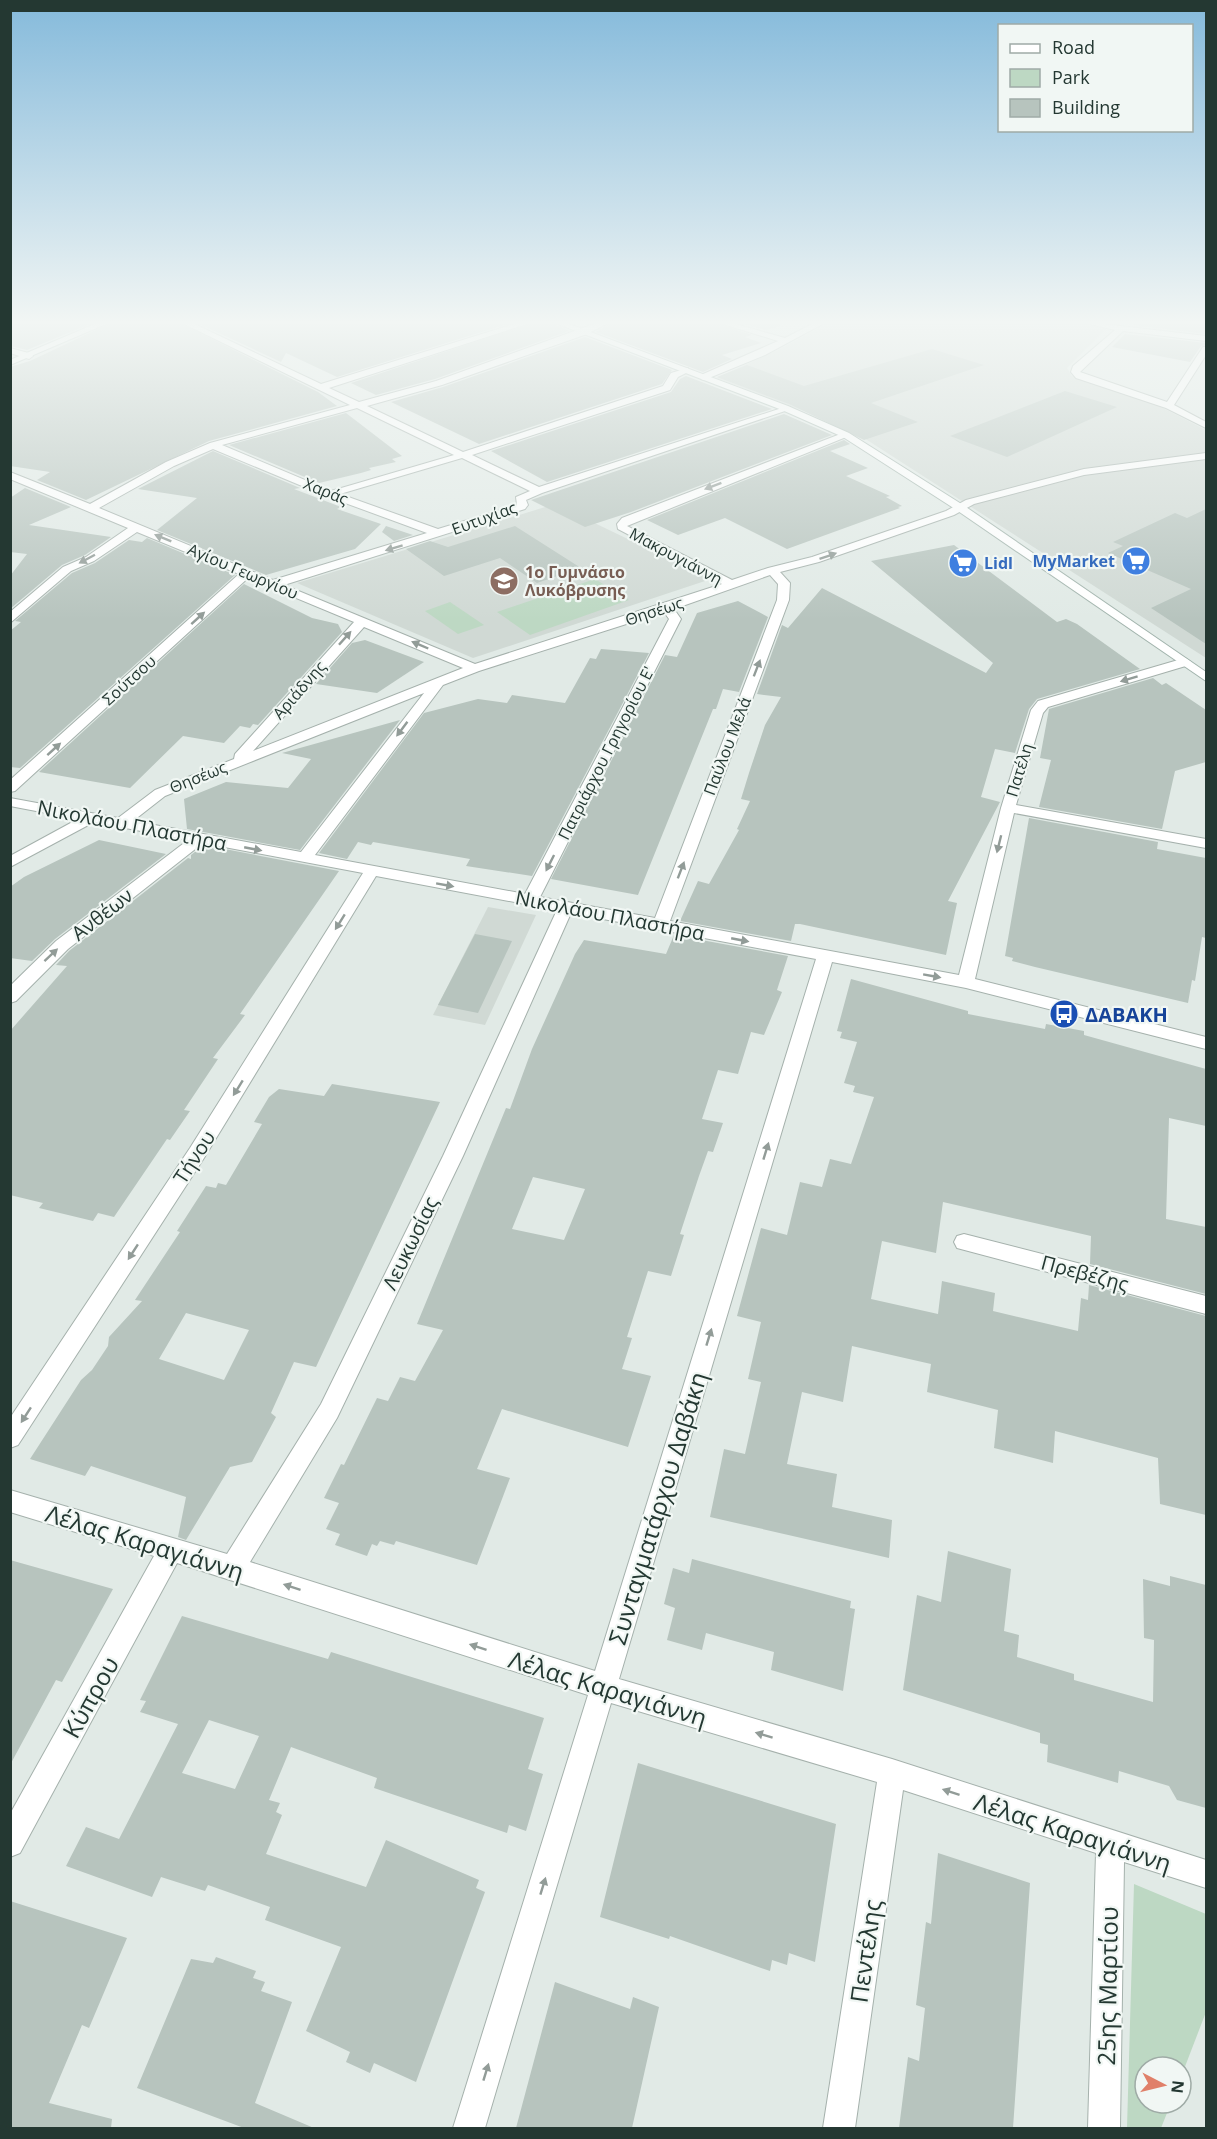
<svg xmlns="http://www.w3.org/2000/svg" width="1217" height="2139" font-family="'Open Sans',sans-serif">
  <rect width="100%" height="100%" fill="#e1eae6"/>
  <g fill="#d0d9d4">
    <polygon points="832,321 1066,321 1107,328 1067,368 1072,376 1159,406 1206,430 1206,658 864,438 814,415 716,378 778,350"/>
    <polygon points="555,504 711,579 473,658 297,583"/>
    <polygon points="488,907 536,915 485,1025 433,1015"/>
  </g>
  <g fill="#bdd8c3">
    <polygon points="595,579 629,600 530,635 497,612"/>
    <polygon points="450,602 484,625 458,634 425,611"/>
    <polygon points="1134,1884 1206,1914 1206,2012 1181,2077 1181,2067 1145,2067 1145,2103 1171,2103 1161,2128 1127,2128"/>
  </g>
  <g fill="#b7c4be" fill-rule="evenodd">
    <polygon points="10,321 97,321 27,350 10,346"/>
    <polygon points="115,321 176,321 318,392 337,406 209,441 86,500 37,480 50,472 10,466 10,367 30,361"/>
    <polygon points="193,321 517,321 337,377 286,353 281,362"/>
    <polygon points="538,321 548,321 569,331 435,379 376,395 351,383"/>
    <polygon points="614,321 711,321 752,335 745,337 761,343 722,355 732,359 703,372 596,332"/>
    <polygon points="733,321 779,321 780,326 766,330"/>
    <polygon points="1137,321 1206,321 1206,334 1133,325"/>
    <polygon points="1125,334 1206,343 1206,345 1201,346 1190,362 1112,347"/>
    <polygon points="585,337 672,370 662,384 479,444 391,402 443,387"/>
    <polygon points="932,349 984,365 871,403 918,422 864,440 789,404 717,377 747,365 804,386"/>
    <polygon points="686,376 772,409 547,482 491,451 671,392 680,379"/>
    <polygon points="1065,391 1117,407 1007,457 950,436"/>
    <polygon points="346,413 402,456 392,459 396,462 369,468 371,470 361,473 319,483 229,445"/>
    <polygon points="784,414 832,435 631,512 585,527 531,500"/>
    <polygon points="844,440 850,444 830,451 868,468 846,476 890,496 886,497 902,506 898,507 900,508 787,549 725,518 678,535 647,520"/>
    <polygon points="213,451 300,488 294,489 341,507 337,509 381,524 355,549 266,575 157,530 197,498 138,489"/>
    <polygon points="25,488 71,507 29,525 111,537 85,555 62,565 10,609 10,576 27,554 10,552 10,498"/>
    <polygon points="1206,509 1206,644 1151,608 1191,589 1108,553 1123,546 1113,542 1175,513 1187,518"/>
    <polygon points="386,526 413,535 394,541 382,532"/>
    <polygon points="515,526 581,568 537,583 500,558 444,576 406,549 430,541 448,547"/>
    <polygon points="147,538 235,575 20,768 10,767 10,631 21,622 15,621 72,573 95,563 129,540 142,542"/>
    <polygon points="954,545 1057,622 1066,619 1077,624 1140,669 1037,699 1029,709 1015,753 995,749 981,797 1000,802 948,901 957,903 946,955 800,924 795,924 791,941 680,921 698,881 709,884 739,830 737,829 750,801 741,799 749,773 765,725 781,697 757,694 782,625 788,628 822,588 986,673 993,663 871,561"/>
    <polygon points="244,584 312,618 338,624 342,632 258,725 253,724 250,728 240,726 224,743 183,736 130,788 39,772"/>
    <polygon points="738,601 768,617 739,692 723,689 716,709 713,709 638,895 551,879 665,655 677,657 697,613"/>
    <polygon points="365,640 424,662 377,693 316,684 352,643"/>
    <polygon points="601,649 649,653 532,876 466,866 470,859 373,842 371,845 358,842 347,859 319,853 424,713 478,699 507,703 512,695 565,703 590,658 596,659"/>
    <polygon points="1153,678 1162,685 1166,683 1206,710 1206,762 1175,771 1162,829 1039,807 1051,760 1040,758 1049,709"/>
    <polygon points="400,720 300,850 187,829 184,799 226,782 288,788 311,759 282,753"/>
    <polygon points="1029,818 1158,842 1157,849 1206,858 1206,938 1202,937 1195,981 1192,980 1188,1003 1035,967 1012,961 1013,958 1005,956"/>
    <polygon points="99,840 166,854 55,939 32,961 10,958 10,887 24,877"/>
    <polygon points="204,845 339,871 240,1014 245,1015 213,1058 218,1059 184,1110 190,1111 170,1140 167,1139 114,1217 98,1213 93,1221 39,1208 43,1203 10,1195 10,1031 67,966 56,965 69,951 188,858 191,859 191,855"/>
    <polygon points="475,934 512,941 478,1013 438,1005"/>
    <path d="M 674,935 L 788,956 L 777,990 L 782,992 L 764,1035 L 751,1032 L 738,1074 L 718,1070 L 702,1119 L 723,1123 L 713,1152 L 708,1151 L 699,1176 L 680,1234 L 684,1235 L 671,1276 L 648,1271 L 627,1337 L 632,1338 L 622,1369 L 651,1376 L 628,1447 L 502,1409 L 477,1469 L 510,1478 L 477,1565 L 396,1541 L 394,1545 L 380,1541 L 377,1546 L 372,1544 L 367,1556 L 335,1545 L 340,1534 L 326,1529 L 339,1503 L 324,1498 L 341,1464 L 344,1465 L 377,1398 L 388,1401 L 400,1377 L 415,1381 L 443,1330 L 417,1324 L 506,1108 L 510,1109 L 532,1049 L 575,954 L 584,940 L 666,954 ZM 533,1177 L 585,1189 L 564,1240 L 512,1229 Z"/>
    <polygon points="851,979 968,1011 968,1014 1045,1029 1046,1024 1084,1031 1084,1035 1206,1069 1206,1126 1169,1118 1166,1219 1206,1227 1206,1294 1090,1264 1091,1236 943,1202 936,1253 882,1241 871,1299 938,1314 942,1281 995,1293 993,1311 1078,1331 1081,1298 1088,1300 1089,1285 1206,1316 1206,1515 1160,1504 1158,1458 1055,1431 1053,1463 994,1448 998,1410 927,1392 931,1364 852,1346 843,1402 802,1392 787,1464 837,1474 832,1507 892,1520 889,1558 710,1517 724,1449 745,1454 761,1382 748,1379 761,1322 737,1316 761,1228 787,1235 800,1182 822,1187 830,1159 851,1164 874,1097 853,1092 855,1086 844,1083 857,1042 840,1038 842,1032 837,1031"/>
    <path d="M 332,1084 L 440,1102 L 316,1367 L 294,1362 L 271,1413 L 276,1417 L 252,1462 L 230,1467 L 186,1540 L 178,1537 L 186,1497 L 91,1466 L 85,1476 L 30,1459 L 81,1380 L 92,1370 L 108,1346 L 109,1337 L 142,1301 L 135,1300 L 180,1232 L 177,1231 L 206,1186 L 216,1188 L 218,1183 L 226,1185 L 262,1124 L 254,1122 L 269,1097 L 279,1089 L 324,1096 ZM 186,1313 L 249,1330 L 224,1380 L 159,1359 Z"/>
    <polygon points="948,1551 1011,1569 1004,1631 1019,1635 1017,1657 1074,1674 1074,1680 1153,1702 1154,1640 1144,1638 1143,1579 1170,1586 1170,1576 1206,1585 1206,1808 1177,1800 1169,1786 1119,1771 1118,1783 1047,1762 1048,1745 1040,1743 1040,1733 903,1690 917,1595 941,1602"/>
    <polygon points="692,1559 851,1601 850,1608 855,1609 843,1691 771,1670 774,1652 706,1633 702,1650 667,1640 675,1608 664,1604 673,1568 689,1573"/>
    <polygon points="10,1560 113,1589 62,1682 56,1680 10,1765"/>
    <path d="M 182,1616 L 328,1659 L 331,1652 L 544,1718 L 528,1769 L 543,1774 L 526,1831 L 509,1825 L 507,1833 L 374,1788 L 377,1778 L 291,1747 L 269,1800 L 280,1803 L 276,1812 L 282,1815 L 266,1854 L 366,1887 L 386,1840 L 479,1880 L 476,1888 L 485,1892 L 416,2082 L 374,2063 L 370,2073 L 346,2062 L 350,2052 L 306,2031 L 341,1947 L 265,1920 L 270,1907 L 208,1885 L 205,1891 L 161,1877 L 152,1897 L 66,1866 L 86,1827 L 119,1839 L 178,1724 L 140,1712 L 146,1701 L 140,1700 ZM 209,1720 L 259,1736 L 235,1789 L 182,1773 Z"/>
    <polygon points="638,1763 836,1824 815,1962 789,1953 787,1965 772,1960 770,1971 670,1936 669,1939 600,1917"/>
    <polygon points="938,1853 1030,1883 1013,2128 899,2128 908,2057 919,2061 925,2008 916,2005 926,1922 931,1924"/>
    <polygon points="10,1901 127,1938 89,2028 82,2025 49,2103 112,2119 111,2128 10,2128"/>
    <polygon points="216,1957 256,1971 253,1978 265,1982 261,1991 292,2002 255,2103 314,2128 244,2128 137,2088 191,1959 213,1963"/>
    <polygon points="555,1982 630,2009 633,1997 659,2007 632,2128 516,2128"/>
  </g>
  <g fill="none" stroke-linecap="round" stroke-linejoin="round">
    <g stroke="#a5b1ac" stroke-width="2">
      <g id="street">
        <path d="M 178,321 L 188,321 L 321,384 L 524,321 L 536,321 L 329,388 L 359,402 L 436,381 L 602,321 L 612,321 L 587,334 L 442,385 L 367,406 L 463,452 L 663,386 L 671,373 L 688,368 L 688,372 L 678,377 L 670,390 L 472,455 L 539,487 L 788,406 L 788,410 L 542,493 L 526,500 L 528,505 L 525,509 L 284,585 L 475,664 L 722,584 L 618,529 L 617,524 L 622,518 L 843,433 L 851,435 L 627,526 L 732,580 L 768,568 L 812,557 L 946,511 L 966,500 L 1084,469 L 1206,453 L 1206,459 L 1084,475 L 974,504 L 954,515 L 819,562 L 780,572 L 790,583 L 789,600 L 670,921 L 959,975 L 1001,808 L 1031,710 L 1038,701 L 1185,658 L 1191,662 L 1189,665 L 1048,707 L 1043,713 L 1016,805 L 1206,839 L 1206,848 L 1014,813 L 975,979 L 1206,1037 L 1206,1049 L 966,988 L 832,962 L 619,1679 L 892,1759 L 1206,1860 L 1206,1888 L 1124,1862 L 1120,2128 L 1088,2128 L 1096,1853 L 903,1790 L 855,2128 L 823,2128 L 877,1782 L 611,1703 L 485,2128 L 453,2128 L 588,1695 L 177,1563 L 20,1853 L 10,1857 L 10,1814 L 154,1556 L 10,1512 L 10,1490 L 227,1554 L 321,1404 L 443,1156 L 557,910 L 376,876 L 204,1158 L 18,1445 L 10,1448 L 10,1418 L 190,1148 L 363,873 L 203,843 L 68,949 L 16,1001 L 10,1003 L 10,986 L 56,941 L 188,840 L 94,822 L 10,867 L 10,856 L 78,819 L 10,806 L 10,798 L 118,818 L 155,790 L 234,759 L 235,754 L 354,622 L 248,578 L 15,791 L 10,792 L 10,780 L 239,574 L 137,532 L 94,561 L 71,571 L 10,623 L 10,612 L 63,567 L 86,557 L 128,528 L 10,479 L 10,472 L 90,504 L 166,462 L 210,443 L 350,405 ZM 357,408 L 454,455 L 331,491 L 222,445 ZM 213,449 L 326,496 L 427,533 L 273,580 L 99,508 L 174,466 ZM 462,458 L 530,491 L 516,497 L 517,505 L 438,529 L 340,494 ZM 770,575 L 778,584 L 777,600 L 655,918 L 540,897 L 681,619 L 674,609 ZM 664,612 L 669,619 L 525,894 L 315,855 L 443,685 L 479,671 ZM 364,627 L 463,668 L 253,751 ZM 424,693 L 301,852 L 133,821 L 165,796 ZM 571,913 L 816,959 L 595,1671 L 250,1562 L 337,1418 L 463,1156 Z"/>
        <polygon points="713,321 725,321 785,338 818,321 828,321 765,355 704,380 701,379 701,375 778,341"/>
        <polygon points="1077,321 1206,336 1206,341 1123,331 1080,372 1167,402 1203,347 1206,347 1206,355 1174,405 1206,422 1206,428 1166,408 1076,378 1071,372 1073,366 1115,330"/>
        <polygon points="10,348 32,354 33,356 29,359 10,353"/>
        <polygon points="964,1234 1206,1296 1206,1314 957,1248 954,1242 957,1236"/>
      </g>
    </g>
    <g stroke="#a2b4ad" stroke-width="2">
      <g id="secondary">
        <polygon points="102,321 113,321 10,365 10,360"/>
        <polygon points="550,321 561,321 788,406 849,433 963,505 1206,672 1206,681 955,509 843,437 782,410"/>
      </g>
    </g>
    <use href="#street" fill="#fff" fill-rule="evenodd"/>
    <use href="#secondary" fill="#fff" fill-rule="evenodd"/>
  </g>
  <defs><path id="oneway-solid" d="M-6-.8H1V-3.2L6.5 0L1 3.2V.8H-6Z" transform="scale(1.5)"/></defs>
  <g fill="#929c98">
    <use href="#oneway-solid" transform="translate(713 486) rotate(159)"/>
    <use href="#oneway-solid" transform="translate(163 538) rotate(-158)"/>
    <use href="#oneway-solid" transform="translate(394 548) rotate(163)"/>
    <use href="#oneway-solid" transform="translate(828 556) rotate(-19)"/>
    <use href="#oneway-solid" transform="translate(87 559) rotate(152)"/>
    <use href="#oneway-solid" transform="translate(198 618) rotate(-42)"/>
    <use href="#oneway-solid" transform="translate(345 638) rotate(-48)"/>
    <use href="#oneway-solid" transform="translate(420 645) rotate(-157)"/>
    <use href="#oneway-solid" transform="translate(757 668) rotate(-69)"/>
    <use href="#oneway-solid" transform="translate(1129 679) rotate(163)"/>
    <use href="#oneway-solid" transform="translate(402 729) rotate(127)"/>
    <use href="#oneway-solid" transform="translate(54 749) rotate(-42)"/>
    <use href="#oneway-solid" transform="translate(999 844) rotate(104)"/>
    <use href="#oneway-solid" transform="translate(253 849) rotate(11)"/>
    <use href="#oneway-solid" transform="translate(550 863) rotate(117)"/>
    <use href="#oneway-solid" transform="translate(681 870) rotate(-69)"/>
    <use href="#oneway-solid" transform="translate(445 885) rotate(10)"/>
    <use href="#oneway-solid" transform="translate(340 922) rotate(122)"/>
    <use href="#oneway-solid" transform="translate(740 940) rotate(11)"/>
    <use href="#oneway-solid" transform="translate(51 955) rotate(-43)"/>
    <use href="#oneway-solid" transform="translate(932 976) rotate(10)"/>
    <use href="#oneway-solid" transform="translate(238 1088) rotate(122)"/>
    <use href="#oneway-solid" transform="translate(766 1151) rotate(-73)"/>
    <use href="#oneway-solid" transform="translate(133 1252) rotate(123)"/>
    <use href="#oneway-solid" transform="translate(709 1337) rotate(-73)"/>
    <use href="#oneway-solid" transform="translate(26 1415) rotate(123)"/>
    <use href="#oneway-solid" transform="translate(292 1587) rotate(-162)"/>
    <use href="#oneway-solid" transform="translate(478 1647) rotate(-162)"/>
    <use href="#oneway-solid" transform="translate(764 1735) rotate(-163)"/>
    <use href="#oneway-solid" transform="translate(951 1792) rotate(-162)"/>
    <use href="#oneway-solid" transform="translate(543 1886) rotate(-73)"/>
    <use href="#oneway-solid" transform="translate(486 2072) rotate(-73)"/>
  </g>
  <linearGradient id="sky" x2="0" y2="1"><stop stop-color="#85badb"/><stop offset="0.52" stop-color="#f2f6f4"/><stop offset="1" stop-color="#f2f6f4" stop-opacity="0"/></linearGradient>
  <rect width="1217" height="620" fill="url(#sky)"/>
  <defs>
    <g id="supermarket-disc" transform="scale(1.5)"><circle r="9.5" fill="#3f7fe0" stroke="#f1f7f4"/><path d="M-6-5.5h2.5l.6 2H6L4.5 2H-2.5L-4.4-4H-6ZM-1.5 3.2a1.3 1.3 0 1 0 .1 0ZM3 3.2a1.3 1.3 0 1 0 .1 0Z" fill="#fff"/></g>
    <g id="school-disc" transform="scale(1.5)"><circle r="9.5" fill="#8d6e63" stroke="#f1f7f4"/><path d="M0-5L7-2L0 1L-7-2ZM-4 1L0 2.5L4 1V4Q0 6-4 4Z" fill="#fff"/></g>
    <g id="bus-disc" transform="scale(1.5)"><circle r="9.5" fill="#1a4fb4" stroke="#f1f7f4"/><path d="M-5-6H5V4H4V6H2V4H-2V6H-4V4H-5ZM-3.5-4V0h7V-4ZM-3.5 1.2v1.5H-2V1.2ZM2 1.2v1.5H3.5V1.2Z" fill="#fff"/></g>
  </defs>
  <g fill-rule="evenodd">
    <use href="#supermarket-disc" x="1136" y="561"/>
    <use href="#supermarket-disc" x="963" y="563"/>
    <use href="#school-disc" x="504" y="581"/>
    <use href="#bus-disc" x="1064" y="1014"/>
  </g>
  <g text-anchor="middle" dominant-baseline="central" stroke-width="4.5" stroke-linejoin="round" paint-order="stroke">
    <g font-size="16" fill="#243832" stroke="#f1f7f4">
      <text transform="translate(326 491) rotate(22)">Χαράς</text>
      <text transform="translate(484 518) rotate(-20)">Ευτυχίας</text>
      <text transform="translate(676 556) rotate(28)">Μακρυγιάννη</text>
      <text transform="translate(243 571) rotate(23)">Αγίου Γεωργίου</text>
      <text transform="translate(654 611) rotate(-18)">Θησέως</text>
      <text transform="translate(129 680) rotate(-42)">Σούτσου</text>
      <text transform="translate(299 690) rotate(-49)">Αριάδνης</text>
      <text transform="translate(727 746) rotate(-69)">Παύλου Μελά</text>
      <text transform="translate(606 753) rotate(-63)">Πατριάρχου Γρηγορίου Ε'</text>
      <text transform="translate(1019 770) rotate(-73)">Πατέλη</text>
      <text transform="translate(198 777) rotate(-22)">Θησέως</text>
    </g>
    <g font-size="16" font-weight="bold" fill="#366cbe" stroke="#f1f7f4" text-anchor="end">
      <text x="1115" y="561">MyMarket</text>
      <text x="984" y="563" text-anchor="start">Lidl</text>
    </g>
    <g font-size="16" font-weight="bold" fill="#785e54" stroke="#f1f7f4" text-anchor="start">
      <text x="525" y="572">1ο Γυμνάσιο<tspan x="525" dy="18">Λυκόβρυσης</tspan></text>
    </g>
    <g font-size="20" fill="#243832" stroke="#f1f7f4">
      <text transform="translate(132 825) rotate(11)">Νικολάου Πλαστήρα</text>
      <text transform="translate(102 914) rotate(-38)">Ανθέων</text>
      <text transform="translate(610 915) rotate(11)">Νικολάου Πλαστήρα</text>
      <text transform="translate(194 1157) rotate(-57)">Τήνου</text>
      <text transform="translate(410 1243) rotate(-64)">Λευκωσίας</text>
      <text transform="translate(1085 1273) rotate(15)">Πρεβέζης</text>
    </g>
    <g font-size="20" font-weight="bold" fill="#164399" stroke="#f1f7f4" text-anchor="start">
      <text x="1085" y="1014">ΔΑΒΑΚΗ</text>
    </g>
    <g font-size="24" fill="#243832" stroke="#f1f7f4">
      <text transform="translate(657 1508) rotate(-73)">Συνταγματάρχου Δαβάκη</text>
      <text transform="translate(145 1542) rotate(17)">Λέλας Καραγιάννη</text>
      <text transform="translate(608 1688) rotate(17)">Λέλας Καραγιάννη</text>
      <text transform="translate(90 1697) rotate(-61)">Κύπρου</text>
      <text transform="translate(1073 1832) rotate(18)">Λέλας Καραγιάννη</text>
      <text transform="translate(865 1951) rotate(-82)">Πεντέλης</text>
      <text transform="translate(1107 1986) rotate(-89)">25ης Μαρτίου</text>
    </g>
  </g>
  <rect width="1217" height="2139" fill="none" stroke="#243832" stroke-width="24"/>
  <rect x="998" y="24" width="195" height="108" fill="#f1f7f4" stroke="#9faba6" stroke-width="1.5"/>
  <rect x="1010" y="44" width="30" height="9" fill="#ffffff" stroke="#9faba6" stroke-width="1.5"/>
  <text x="1052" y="54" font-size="18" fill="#243832">Road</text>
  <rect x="1010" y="69" width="30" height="18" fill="#bdd8c3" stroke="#9faba6" stroke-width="1.5"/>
  <text x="1052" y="84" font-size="18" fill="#243832">Park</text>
  <rect x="1010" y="99" width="30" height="18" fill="#b7c4be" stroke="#9faba6" stroke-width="1.5"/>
  <text x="1052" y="114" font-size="18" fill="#243832">Building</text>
  <g transform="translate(1163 2085) rotate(97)"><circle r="28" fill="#f1f7f4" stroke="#9faba6" stroke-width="1.5"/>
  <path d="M0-4.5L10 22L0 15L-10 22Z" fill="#e08069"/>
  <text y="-9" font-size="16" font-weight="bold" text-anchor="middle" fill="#243832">N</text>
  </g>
</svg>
